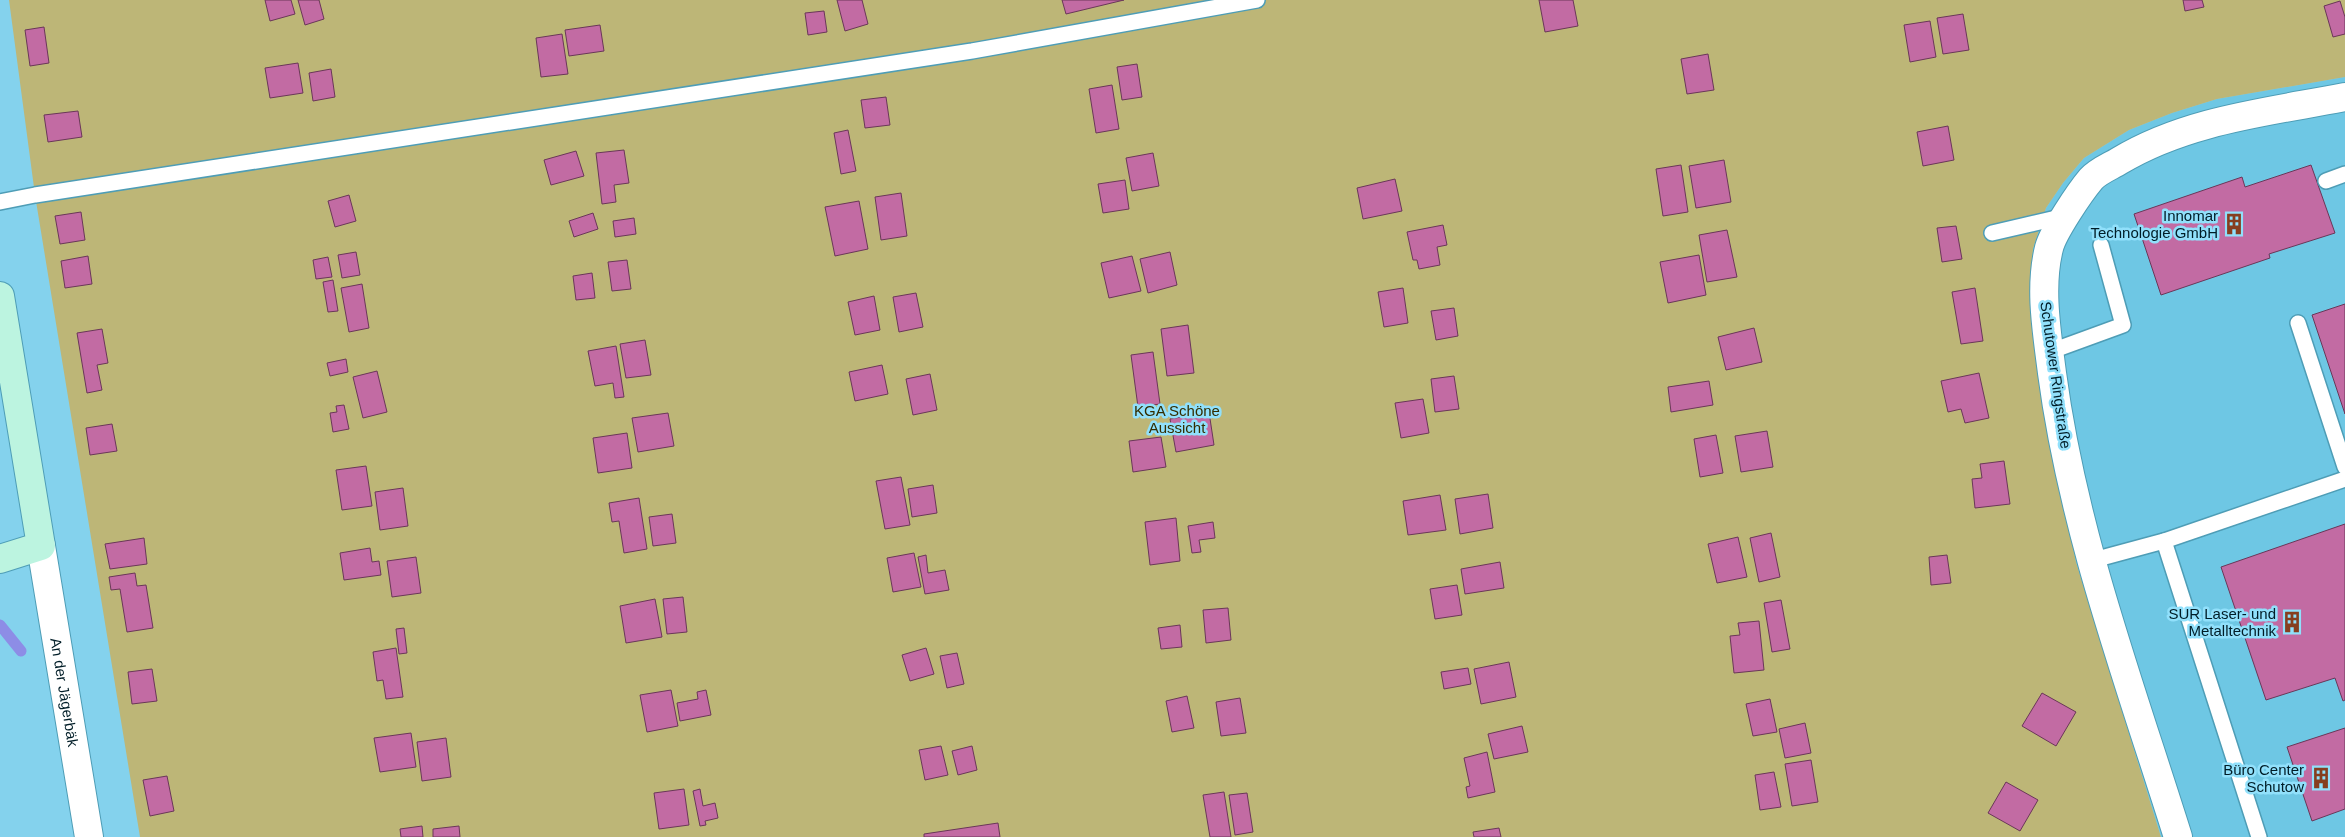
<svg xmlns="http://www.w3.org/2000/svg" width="2345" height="837" font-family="Arial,sans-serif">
  <rect width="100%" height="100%" fill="#84d2ed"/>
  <polygon fill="#6ec7e4" points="2345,77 2345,837 2161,837 2076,562 2037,361 2030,296 2033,249 2046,208 2063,183 2084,158 2129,130 2172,113 2217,99"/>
  <polygon fill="#bdb677" points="9,0 2345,0 2345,77 2217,99 2172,113 2129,130 2084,158 2063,183 2046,208 2033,249 2030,296 2037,361 2076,562 2161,837 140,837 35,195"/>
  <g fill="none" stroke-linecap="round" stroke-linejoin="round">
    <polyline stroke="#8d8de6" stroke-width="11" points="0,625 21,651"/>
  </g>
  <g fill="#c26ba3" stroke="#6a3758">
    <polygon points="265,0 291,0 295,14 270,21"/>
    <polygon points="298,0 319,0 324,19 305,25"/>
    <polygon points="837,0 862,0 868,24 845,31"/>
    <polygon points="1062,0 1124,0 1066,14"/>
    <polygon points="1539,0 1573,0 1578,26 1545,32"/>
    <polygon points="2183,0 2202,0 2204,7 2185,11"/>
    <polygon points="2340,1 2345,17 2345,34 2333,37 2324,6"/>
    <polygon points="824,11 827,32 808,35 805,13"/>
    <polygon points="1963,14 1969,50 1943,54 1937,18"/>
    <polygon points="1930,21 1936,57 1910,62 1904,25"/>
    <polygon points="600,25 604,51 569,56 565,30"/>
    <polygon points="44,27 49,63 30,66 25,30"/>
    <polygon points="562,34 568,74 541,77 536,38"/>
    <polygon points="1708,54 1714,90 1687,94 1681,59"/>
    <polygon points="298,63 303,93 270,98 265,68"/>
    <polygon points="1137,64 1142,97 1122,100 1117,67"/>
    <polygon points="331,69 335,97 313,101 309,73"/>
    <polygon points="1112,85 1119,129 1096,133 1089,89"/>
    <polygon points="886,97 890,125 865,128 861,100"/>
    <polygon points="78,111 82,137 48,142 44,115"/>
    <polygon points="1948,126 1954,160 1923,166 1917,132"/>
    <polygon points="848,130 856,171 841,174 834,133"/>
    <polygon points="624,150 629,183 614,185 616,202 602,204 596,153"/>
    <polygon points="576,151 584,176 551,185 544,160"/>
    <polygon points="1153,153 1159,186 1132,191 1126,158"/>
    <polygon points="1724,160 1731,202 1696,208 1689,166"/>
    <polygon points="1681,165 1688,212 1663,216 1656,169"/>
    <polygon points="2311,165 2335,233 2269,254 2270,258 2161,295 2134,214 2242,177 2245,187"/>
    <polygon points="1395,179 1402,211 1363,219 1357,188"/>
    <polygon points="1125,180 1129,209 1103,213 1098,184"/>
    <polygon points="901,193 907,236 881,240 875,197"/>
    <polygon points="349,195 356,221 335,227 328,201"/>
    <polygon points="859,201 868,249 835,256 825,207"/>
    <polygon points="81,212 85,240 60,244 55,216"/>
    <polygon points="593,213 598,229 574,237 569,221"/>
    <polygon points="634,218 636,234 615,237 613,221"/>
    <polygon points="1443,225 1447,245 1437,247 1440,265 1419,269 1417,260 1413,260 1407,232"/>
    <polygon points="1956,226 1962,259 1942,262 1937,228"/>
    <polygon points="1727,230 1737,277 1707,282 1699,235"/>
    <polygon points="356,252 360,275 342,278 338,255"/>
    <polygon points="1170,252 1177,285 1148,293 1140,259"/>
    <polygon points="1699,255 1706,295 1668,303 1660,262"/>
    <polygon points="88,256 92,284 65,288 61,261"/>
    <polygon points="1132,256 1141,291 1109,298 1101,263"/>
    <polygon points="328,257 332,277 316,279 313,260"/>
    <polygon points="627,260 631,289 612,291 608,262"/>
    <polygon points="592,273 595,298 576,300 573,276"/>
    <polygon points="333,280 338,311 328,312 323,282"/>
    <polygon points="362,284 369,328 349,332 341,288"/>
    <polygon points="1403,288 1408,323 1384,327 1378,292"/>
    <polygon points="1975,288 1983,341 1961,344 1952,292"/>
    <polygon points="916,293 923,327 899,332 893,297"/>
    <polygon points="874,296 880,330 855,335 848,302"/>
    <polygon points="2345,304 2345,414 2312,315"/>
    <polygon points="1454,308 1458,336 1436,340 1431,311"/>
    <polygon points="1188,325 1194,373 1167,376 1161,329"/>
    <polygon points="1754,328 1762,362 1726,370 1718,337"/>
    <polygon points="102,329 108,363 97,365 102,390 87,393 77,333"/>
    <polygon points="645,340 651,375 626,378 620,344"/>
    <polygon points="616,346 624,397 615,398 613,383 595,386 588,351"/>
    <polygon points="1153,352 1160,404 1138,407 1131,355"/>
    <polygon points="346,359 348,372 330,376 327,363"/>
    <polygon points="882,365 888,394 855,401 849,372"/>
    <polygon points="377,371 387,412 363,418 353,377"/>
    <polygon points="1979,373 1989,418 1965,423 1961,409 1948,412 1941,381"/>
    <polygon points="930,374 937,410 913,415 906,379"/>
    <polygon points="1454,376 1459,409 1435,412 1431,379"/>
    <polygon points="1709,381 1713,405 1671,412 1668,387"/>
    <polygon points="1423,399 1429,433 1401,438 1395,403"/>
    <polygon points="344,405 349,429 333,432 330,413 337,412 336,406"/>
    <polygon points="1209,412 1214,445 1176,452 1170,419"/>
    <polygon points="668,413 674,446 638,452 632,418"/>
    <polygon points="112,424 117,451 90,455 86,428"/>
    <polygon points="1767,431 1773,467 1741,472 1735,436"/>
    <polygon points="627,433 632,468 598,473 593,438"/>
    <polygon points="1716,435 1723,473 1700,477 1694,439"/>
    <polygon points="1161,437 1166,467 1133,472 1129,441"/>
    <polygon points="2004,461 2010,504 1975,508 1972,479 1982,478 1980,464"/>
    <polygon points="366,466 372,506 342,510 336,470"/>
    <polygon points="901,477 910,525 885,529 876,481"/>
    <polygon points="933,485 937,513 912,517 908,489"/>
    <polygon points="403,488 408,526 380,530 375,492"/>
    <polygon points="1488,494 1493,528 1460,534 1455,499"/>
    <polygon points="1440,495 1446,530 1408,535 1403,501"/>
    <polygon points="639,498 647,549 624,553 619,521 612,522 609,503"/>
    <polygon points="672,514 676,543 653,546 649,517"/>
    <polygon points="1176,518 1180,561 1150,565 1145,522"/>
    <polygon points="1213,522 1215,538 1199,540 1201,552 1192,553 1188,526"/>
    <polygon points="2345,524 2345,700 2343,701 2335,678 2266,700 2221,567"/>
    <polygon points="1771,533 1780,577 1759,582 1750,538"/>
    <polygon points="1738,537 1747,577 1717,583 1708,544"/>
    <polygon points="144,538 147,564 110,569 105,544"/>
    <polygon points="370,548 372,562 379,561 381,575 344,580 340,553"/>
    <polygon points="914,553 921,587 893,592 887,558"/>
    <polygon points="926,555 928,573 945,570 949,590 925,594 918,557"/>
    <polygon points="1947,555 1951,583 1931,585 1929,557"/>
    <polygon points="416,557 421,593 392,597 387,561"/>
    <polygon points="1500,562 1504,588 1465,594 1461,569"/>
    <polygon points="135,573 137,586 146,585 153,628 127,632 120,589 111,590 109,577"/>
    <polygon points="1457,585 1462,615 1435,619 1430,589"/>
    <polygon points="683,597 687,632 667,634 663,599"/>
    <polygon points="655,599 662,637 626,643 620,606"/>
    <polygon points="1781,600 1790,649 1772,652 1764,603"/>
    <polygon points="1228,608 1231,640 1206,643 1203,610"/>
    <polygon points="1759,621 1764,670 1734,673 1730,636 1740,635 1738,623"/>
    <polygon points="1180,625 1182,647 1161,649 1158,628"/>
    <polygon points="404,628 407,653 399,654 396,629"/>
    <polygon points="396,648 403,697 386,699 383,680 377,681 373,652"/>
    <polygon points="926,648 934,674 910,681 902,655"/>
    <polygon points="957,653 964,684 947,688 940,656"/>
    <polygon points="1509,662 1516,697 1481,704 1474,669"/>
    <polygon points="1468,668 1471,684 1444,689 1441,672"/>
    <polygon points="152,669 157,701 132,704 128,672"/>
    <polygon points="671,690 678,726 647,732 640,695"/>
    <polygon points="706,690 711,715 680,721 677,703 698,699 697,692"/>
    <polygon points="2042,693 2076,712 2056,746 2022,726"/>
    <polygon points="1187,696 1194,728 1172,732 1166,701"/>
    <polygon points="1240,698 1246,733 1221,736 1216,702"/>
    <polygon points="1770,699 1777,732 1753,736 1746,704"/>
    <polygon points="1805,723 1811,753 1785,758 1779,729"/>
    <polygon points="1522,726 1528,752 1494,759 1488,734"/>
    <polygon points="2345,728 2345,809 2312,821 2287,747"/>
    <polygon points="411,733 416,767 380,772 374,738"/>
    <polygon points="446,738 451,777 422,781 417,742"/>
    <polygon points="941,746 948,775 925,780 919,750"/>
    <polygon points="972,746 977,770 958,775 952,751"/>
    <polygon points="1487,752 1495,792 1468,798 1466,787 1470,786 1464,758"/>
    <polygon points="1811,760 1818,802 1792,806 1785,764"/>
    <polygon points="1774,772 1781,807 1760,810 1755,775"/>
    <polygon points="167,776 174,811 150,816 143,780"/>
    <polygon points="2006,782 2038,800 2020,831 1988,813"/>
    <polygon points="684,789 689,825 659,829 654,793"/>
    <polygon points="700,789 703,806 715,803 718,818 705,821 706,825 700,826 693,791"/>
    <polygon points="1224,792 1231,837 1210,837 1203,795"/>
    <polygon points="1247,793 1253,832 1235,835 1229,795"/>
    <polygon points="998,823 1000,837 924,837 924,834"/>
    <polygon points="422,826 423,837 401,837 400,829"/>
    <polygon points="459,826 460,837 433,837 433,829"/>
    <polygon points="1499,828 1501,837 1474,837 1473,832"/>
  </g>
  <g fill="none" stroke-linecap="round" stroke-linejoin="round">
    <g stroke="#4e9db6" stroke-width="18">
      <g id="lane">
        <polyline points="2326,181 2345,174"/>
        <polyline points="0,202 35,195 972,51 1257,0"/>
        <polyline points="1992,233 2065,216"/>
        <polyline points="2298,323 2345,467"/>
        <polyline points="2049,352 2123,325 2101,245"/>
        <polyline points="2090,561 2164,541"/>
        <polyline points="2259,837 2164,541 2345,479"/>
      </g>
    </g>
    <g stroke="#4e9db6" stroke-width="30">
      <g id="street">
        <path id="s1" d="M 41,546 L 89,837"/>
        <path d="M 2178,837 C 2130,684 2073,532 2052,373 C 2047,333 2039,288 2049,248 C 2053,232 2080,192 2091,179 C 2098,171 2111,166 2119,161 C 2187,120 2268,112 2345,97"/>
      </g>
    </g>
    <g stroke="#4e9db6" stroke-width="30">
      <polyline id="secondary" points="0,296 41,546 0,559"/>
    </g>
    <use href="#lane" stroke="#fff" stroke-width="15"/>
    <use href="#street" stroke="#fff" stroke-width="28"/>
    <use href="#secondary" stroke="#bcf4e0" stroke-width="28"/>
  </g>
  <defs>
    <g id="building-bare" transform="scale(1.725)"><path d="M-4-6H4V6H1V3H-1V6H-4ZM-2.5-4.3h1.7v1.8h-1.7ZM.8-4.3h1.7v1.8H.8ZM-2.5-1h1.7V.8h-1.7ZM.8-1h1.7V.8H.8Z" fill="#863e1f" stroke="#91e0fb" stroke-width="2.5" paint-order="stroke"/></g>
  </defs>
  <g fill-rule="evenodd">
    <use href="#building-bare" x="2234" y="224"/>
    <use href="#building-bare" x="2292" y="622"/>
    <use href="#building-bare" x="2321" y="778"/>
  </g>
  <g text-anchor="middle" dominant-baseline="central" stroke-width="5" stroke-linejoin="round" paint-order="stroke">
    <g font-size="15" fill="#001d27" stroke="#91e0fb" text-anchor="end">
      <text x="2218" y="215">Innomar<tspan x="2218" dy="17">Technologie GmbH</tspan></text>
      <text x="2276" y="613">SUR Laser- und<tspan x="2276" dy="17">Metalltechnik</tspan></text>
      <text x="2304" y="769">Büro Center<tspan x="2304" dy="17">Schutow</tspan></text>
    </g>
    <g font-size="15" fill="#001d27" stroke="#91e0fb">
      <text transform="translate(2056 375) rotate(82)">Schutower Ringstraße</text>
      <text stroke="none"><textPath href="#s1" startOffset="148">An der Jägerbäk</textPath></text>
    </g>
    <g font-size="15" fill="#332d00" stroke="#91e0fb">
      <text x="1177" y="410">KGA Schöne<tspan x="1177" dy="17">Aussicht</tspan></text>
    </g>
  </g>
</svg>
